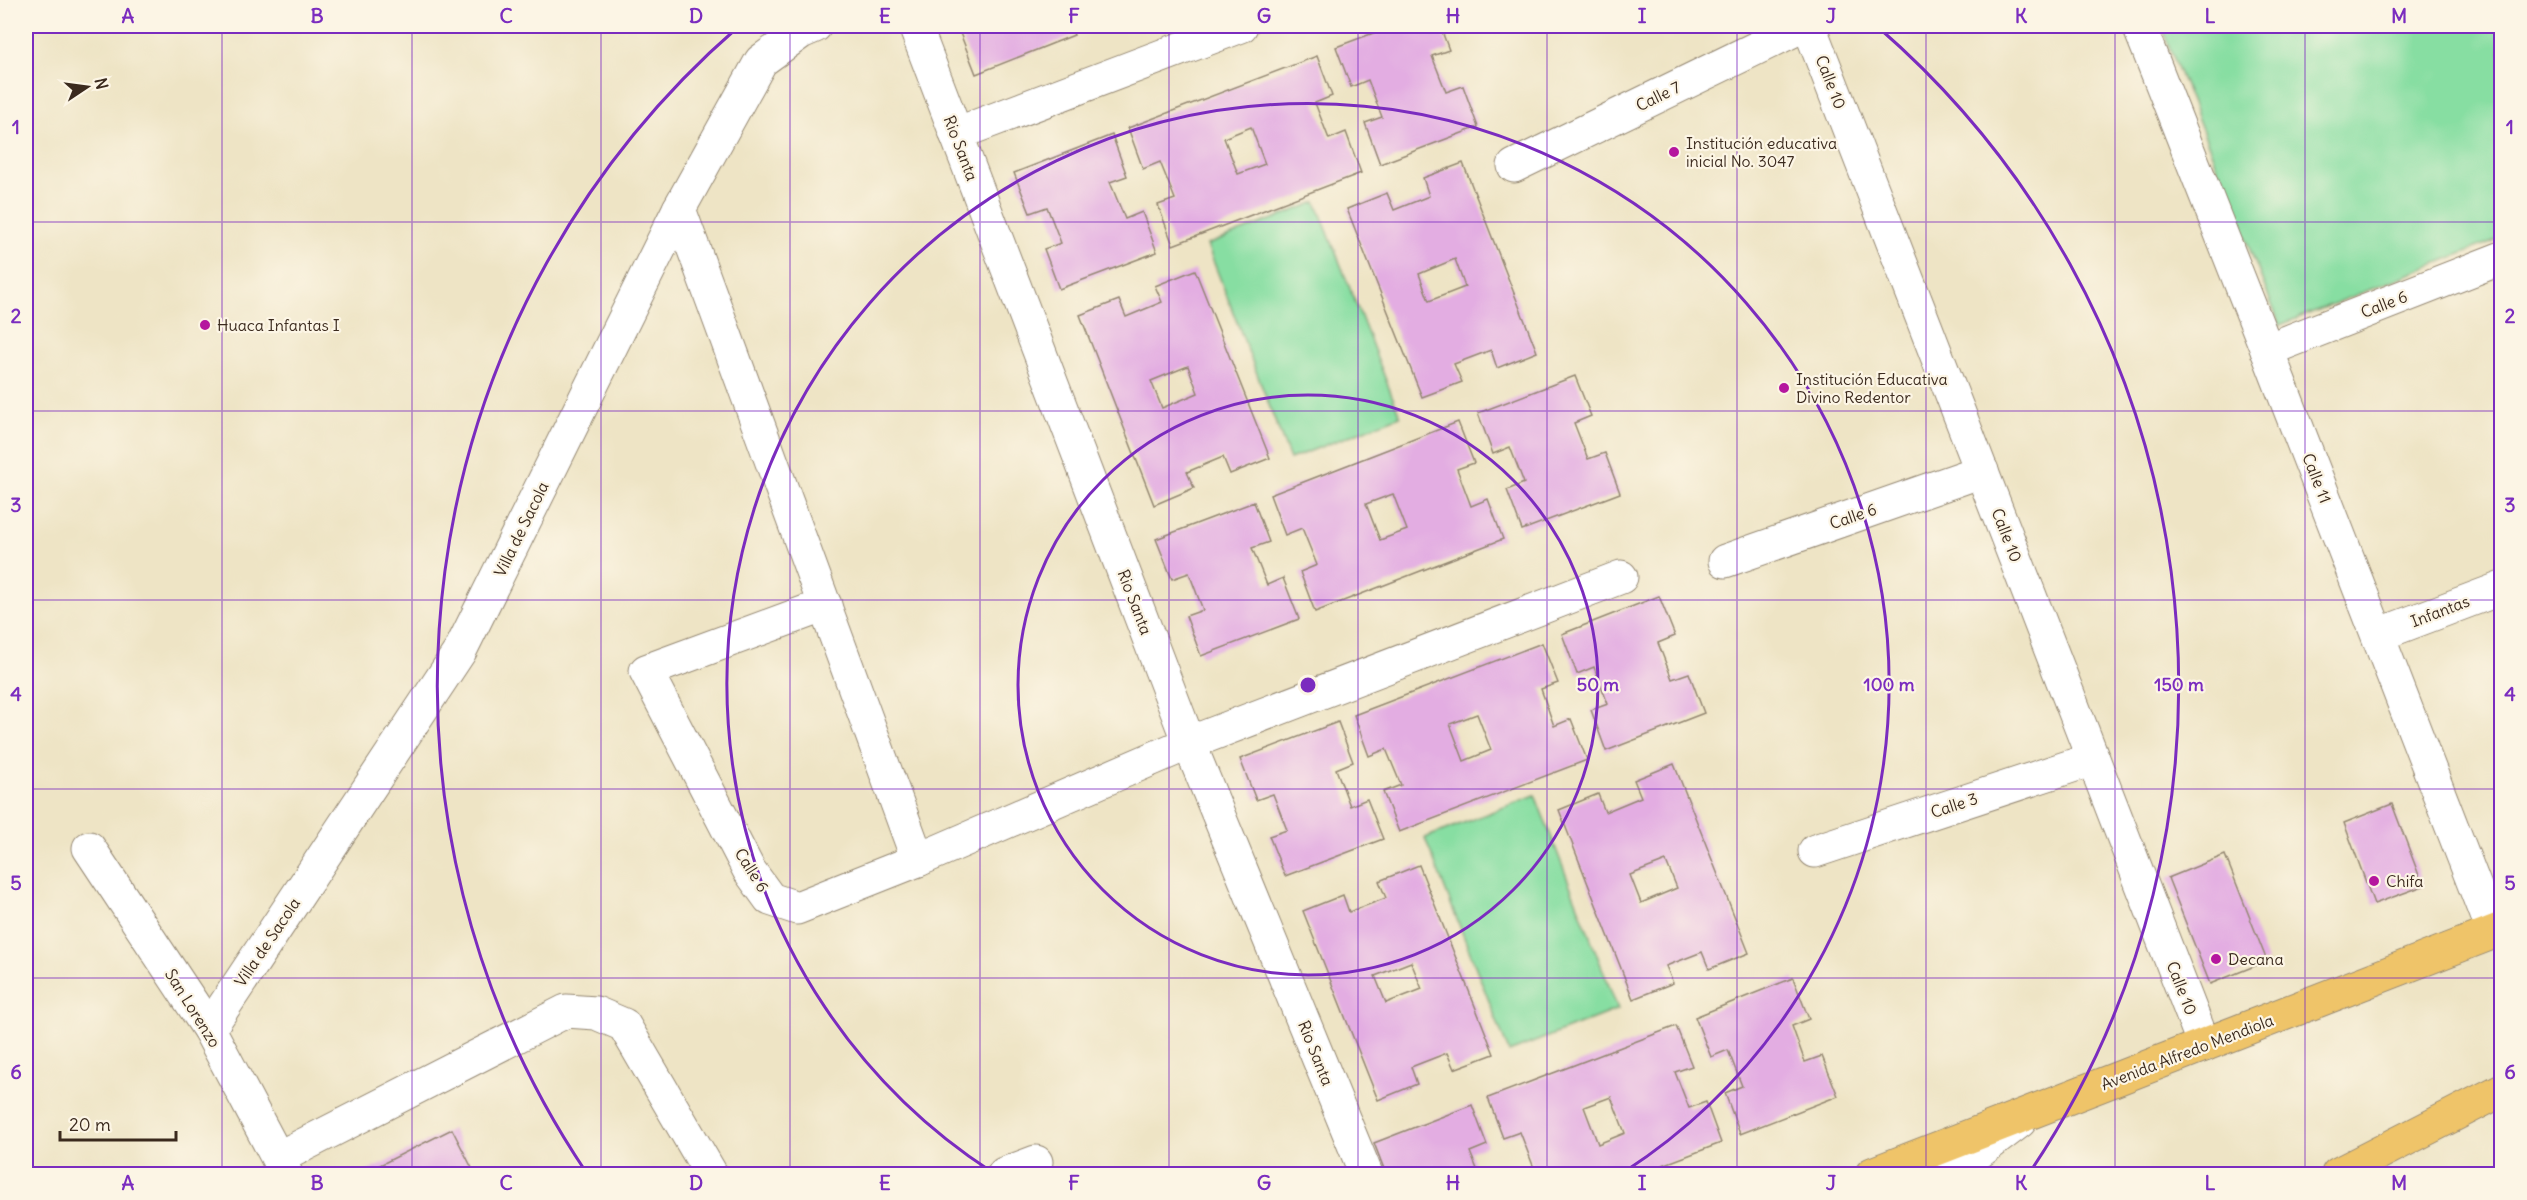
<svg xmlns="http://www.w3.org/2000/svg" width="2527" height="1200" font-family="Delius,sans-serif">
  <rect width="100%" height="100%" fill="#fcf5e5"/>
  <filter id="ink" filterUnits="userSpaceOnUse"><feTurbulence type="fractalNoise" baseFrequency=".0167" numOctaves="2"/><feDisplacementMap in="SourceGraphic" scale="12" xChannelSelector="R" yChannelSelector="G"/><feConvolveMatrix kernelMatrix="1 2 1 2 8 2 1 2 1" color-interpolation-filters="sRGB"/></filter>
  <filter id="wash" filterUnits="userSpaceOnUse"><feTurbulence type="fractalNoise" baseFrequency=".008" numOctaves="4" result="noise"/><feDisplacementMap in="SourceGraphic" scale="24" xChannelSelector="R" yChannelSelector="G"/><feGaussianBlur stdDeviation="1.35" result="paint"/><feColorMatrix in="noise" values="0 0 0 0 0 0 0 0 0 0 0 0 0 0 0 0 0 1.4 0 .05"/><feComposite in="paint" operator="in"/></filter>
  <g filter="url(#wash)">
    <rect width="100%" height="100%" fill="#eee4c5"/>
    <g fill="#87dea2" stroke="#618460" stroke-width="1.5">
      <polygon points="2161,26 2501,26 2501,238 2280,325"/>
      <polygon points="1316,202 1400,416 1290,459 1207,245"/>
      <polygon points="1535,795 1618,1009 1509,1052 1425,838"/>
    </g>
    <g id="blocks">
      <g fill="#e3ade2" fill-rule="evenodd">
        <polygon points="978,26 1070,26 1074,35 976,74 960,33"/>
        <polygon points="1392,26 1440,26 1449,50 1432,56 1446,92 1463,86 1478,127 1380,164 1365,123 1382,117 1368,80 1351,87 1336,47"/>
        <path d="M 1317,56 L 1332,96 L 1315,103 L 1329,139 L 1346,132 L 1361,173 L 1173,245 L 1158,205 L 1175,199 L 1160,162 L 1143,169 L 1128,128 ZM 1251,127 L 1265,164 L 1238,174 L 1224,138 Z"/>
        <polygon points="1112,135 1127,176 1110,182 1125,219 1142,212 1157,252 1059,289 1044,249 1061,243 1047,207 1030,213 1014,173"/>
        <path d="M 1463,163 L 1537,352 L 1497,368 L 1491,350 L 1454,364 L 1462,382 L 1422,397 L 1347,209 L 1387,193 L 1394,210 L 1429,196 L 1423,178 ZM 1455,259 L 1465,287 L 1429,301 L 1419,274 Z"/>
        <path d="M 1195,270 L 1270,458 L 1230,474 L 1223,457 L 1187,472 L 1194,488 L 1154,505 L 1080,315 L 1119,300 L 1126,317 L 1162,302 L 1155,286 ZM 1188,366 L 1198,393 L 1162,408 L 1151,381 Z"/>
        <polygon points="1575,376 1591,416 1574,423 1588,459 1605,453 1620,493 1522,530 1507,490 1524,483 1510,447 1493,454 1478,413"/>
        <path d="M 1458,422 L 1474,463 L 1457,469 L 1471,506 L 1488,499 L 1503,539 L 1315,612 L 1300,572 L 1317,565 L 1302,528 L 1285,535 L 1270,495 ZM 1393,494 L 1407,530 L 1380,540 L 1366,504 Z"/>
        <polygon points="1254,502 1269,542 1252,548 1267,585 1283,578 1299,619 1201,656 1186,616 1203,610 1189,573 1172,579 1156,539"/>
        <polygon points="1659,596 1675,636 1658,643 1672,679 1689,673 1704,713 1606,751 1591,710 1608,704 1594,667 1577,674 1562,634"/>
        <path d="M 1542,643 L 1558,683 L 1541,689 L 1554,726 L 1571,719 L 1587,760 L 1399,832 L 1383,792 L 1401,785 L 1386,749 L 1369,756 L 1354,715 ZM 1477,714 L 1491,750 L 1464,761 L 1450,724 Z"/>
        <polygon points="1338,722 1353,762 1336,769 1350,806 1367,799 1383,839 1285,876 1269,836 1287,830 1273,794 1256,800 1240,759"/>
        <path d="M 1674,764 L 1749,953 L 1709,969 L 1702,952 L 1666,966 L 1673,983 L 1633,999 L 1559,810 L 1598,794 L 1605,812 L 1641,797 L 1634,780 ZM 1666,861 L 1677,888 L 1641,903 L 1630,875 Z"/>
        <polygon points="2392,804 2423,886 2374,904 2344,823"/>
        <polygon points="2225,855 2267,961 2210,984 2168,878"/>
        <path d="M 1419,865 L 1494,1054 L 1454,1069 L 1447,1053 L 1411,1067 L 1417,1084 L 1378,1100 L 1303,911 L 1343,895 L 1349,912 L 1386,898 L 1379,881 ZM 1411,962 L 1422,989 L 1386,1003 L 1375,976 Z"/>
        <polygon points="1793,978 1809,1019 1792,1026 1805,1062 1822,1056 1838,1096 1740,1134 1725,1093 1742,1086 1728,1050 1711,1057 1695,1017"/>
        <path d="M 1676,1026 L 1692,1066 L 1675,1072 L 1689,1108 L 1706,1102 L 1721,1143 L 1639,1174 L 1518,1174 L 1534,1168 L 1520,1132 L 1503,1138 L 1488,1098 ZM 1611,1097 L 1625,1133 L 1598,1144 L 1584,1107 Z"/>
        <polygon points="1472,1105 1487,1145 1470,1152 1479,1174 1386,1174 1374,1143"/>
        <polygon points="452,1129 475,1174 362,1174"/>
      </g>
    </g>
  </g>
  <g filter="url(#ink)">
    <use href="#blocks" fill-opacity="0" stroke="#948772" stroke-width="1.5"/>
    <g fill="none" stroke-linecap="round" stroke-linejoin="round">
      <g stroke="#948772" stroke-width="35">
        <g id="minor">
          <polyline points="915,26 1189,743 1366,1174"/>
          <polyline points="1809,26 2204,1045"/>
          <polyline points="2139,26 2267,350 2493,933"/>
          <polyline points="956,134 1241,26"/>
          <polyline points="1514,166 1802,26"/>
          <polyline points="679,209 918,860"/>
          <polyline points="2267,350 2502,258"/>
          <polyline points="1725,561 1982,471"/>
          <polyline points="825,605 646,671 749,870 770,899 797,908 918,860 1189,743 1621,577"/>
          <polyline points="2378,635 2502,588"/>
          <polyline points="89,848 209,1029 286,1174"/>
          <polyline points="1815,851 2093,759"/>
          <polyline points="209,1029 460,651 679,209 761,61 801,32 815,26"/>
          <polyline points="278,1158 566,1011 596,1013 624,1025 711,1174"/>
          <polyline points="1004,1174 1036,1162"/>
          <polyline points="1950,1174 2020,1121"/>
        </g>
      </g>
      <g stroke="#948772" stroke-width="35">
        <polyline id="major" points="1872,1174 2502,929"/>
      </g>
      <g stroke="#948772" stroke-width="35">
        <polyline id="highway" points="2338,1174 2502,1090"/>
      </g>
      <use href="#minor" stroke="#fff" stroke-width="33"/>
      <use href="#major" stroke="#efc469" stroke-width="33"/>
      <use href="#highway" stroke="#efc469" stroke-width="33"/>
    </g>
  </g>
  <path fill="none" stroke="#7b2cbf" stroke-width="1.5" stroke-opacity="0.55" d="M 222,26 L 222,1174M 412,26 L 412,1174M 601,26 L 601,1174M 790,26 L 790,1174M 980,26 L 980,1174M 1169,26 L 1169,1174M 1358,26 L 1358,1174M 1547,26 L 1547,1174M 1737,26 L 1737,1174M 1926,26 L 1926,1174M 2115,26 L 2115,1174M 2305,26 L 2305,1174M 26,222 L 2502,222M 26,411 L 2502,411M 26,600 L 2502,600M 26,789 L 2502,789M 26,978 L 2502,978"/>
  <g fill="none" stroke="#7b2cbf" stroke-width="3">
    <circle cx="1308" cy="685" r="290"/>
    <path d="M992 1172A581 581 0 1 1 1624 1172"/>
    <path d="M586 1172A871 871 0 0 1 737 28M1879 28A871 871 0 0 1 2030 1172"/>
  </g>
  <g fill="#b5179e" stroke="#fcf5e5" stroke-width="2">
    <circle cx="1674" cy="152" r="6"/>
    <circle cx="205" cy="325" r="6"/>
    <circle cx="1784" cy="388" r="6"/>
    <circle cx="2374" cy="881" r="6"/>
    <circle cx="2216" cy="959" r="6"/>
  </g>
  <g text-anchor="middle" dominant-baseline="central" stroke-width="4.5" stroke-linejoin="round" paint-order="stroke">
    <g font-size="16" fill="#3b2a1e" stroke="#fcf5e5">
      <text transform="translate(1831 82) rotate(69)">Calle 10</text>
      <text transform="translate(1658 96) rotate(-26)">Calle 7</text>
      <text transform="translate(961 148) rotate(69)">Rio Santa</text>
      <text transform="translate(2384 304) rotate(-21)">Calle 6</text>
      <text transform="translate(2317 478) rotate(69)">Calle 11</text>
      <text transform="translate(1853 516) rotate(-19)">Calle 6</text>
      <text transform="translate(521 529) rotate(-64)">Villa de Sacola</text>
      <text transform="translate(2007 535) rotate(69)">Calle 10</text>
      <text transform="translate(1135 602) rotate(69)">Rio Santa</text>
      <text transform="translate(2440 611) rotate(-21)">Infantas</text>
      <text transform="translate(1954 805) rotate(-18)">Calle 3</text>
      <text transform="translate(752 870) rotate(58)">Calle 6</text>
      <text transform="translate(267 942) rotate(-56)">Villa de Sacola</text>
      <text transform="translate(2182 988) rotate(69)">Calle 10</text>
      <text transform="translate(193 1008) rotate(58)">San Lorenzo</text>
      <text transform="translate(2187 1052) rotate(-21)">Avenida Alfredo Mendiola</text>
      <text transform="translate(1316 1053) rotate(68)">Rio Santa</text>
    </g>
    <g font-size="16" fill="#3b2a1e" stroke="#fcf5e5" text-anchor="start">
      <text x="1686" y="143">Institución educativa<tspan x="1686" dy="18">inicial No. 3047</tspan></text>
      <text x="217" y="325">Huaca Infantas I</text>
      <text x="1796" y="379">Institución Educativa<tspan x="1796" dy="18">Divino Redentor</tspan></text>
      <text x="2386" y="881">Chifa</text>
      <text x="2228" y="959">Decana</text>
    </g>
  </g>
  <circle cx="1308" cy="685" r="9" fill="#7b2cbf" stroke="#fcf5e5" stroke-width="3"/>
  <g font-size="18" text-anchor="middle" font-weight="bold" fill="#7b2cbf" stroke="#fcf5e5" stroke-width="4.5" stroke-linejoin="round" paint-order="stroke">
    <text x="1598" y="691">50 m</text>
    <text x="1889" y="691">100 m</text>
    <text x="2179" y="691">150 m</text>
  </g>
  <rect width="2527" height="1200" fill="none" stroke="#fcf5e5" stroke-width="66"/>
  <g transform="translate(87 87) rotate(77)" stroke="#fcf5e5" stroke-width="4.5" paint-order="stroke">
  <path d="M0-4.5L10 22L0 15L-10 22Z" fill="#3b2a1e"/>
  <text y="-9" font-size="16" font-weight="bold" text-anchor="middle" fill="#3b2a1e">N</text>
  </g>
  <path d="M60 1131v9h116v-9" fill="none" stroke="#3b2a1e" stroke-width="3"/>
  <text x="69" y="1131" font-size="18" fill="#3b2a1e" stroke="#fcf5e5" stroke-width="4.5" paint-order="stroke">20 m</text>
  <rect x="33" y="33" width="2461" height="1134" fill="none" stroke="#7b2cbf" stroke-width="2"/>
  <g font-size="20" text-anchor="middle" font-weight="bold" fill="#7b2cbf">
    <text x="128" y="23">A</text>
    <text x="317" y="23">B</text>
    <text x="506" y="23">C</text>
    <text x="696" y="23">D</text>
    <text x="885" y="23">E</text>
    <text x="1074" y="23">F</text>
    <text x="1264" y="23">G</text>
    <text x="1453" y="23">H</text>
    <text x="1642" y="23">I</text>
    <text x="1831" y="23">J</text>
    <text x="2021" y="23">K</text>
    <text x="2210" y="23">L</text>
    <text x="2399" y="23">M</text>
    <text x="16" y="134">1</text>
    <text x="2510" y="134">1</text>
    <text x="16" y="323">2</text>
    <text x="2510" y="323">2</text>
    <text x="16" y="512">3</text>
    <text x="2510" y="512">3</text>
    <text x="16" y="701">4</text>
    <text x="2510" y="701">4</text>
    <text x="16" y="890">5</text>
    <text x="2510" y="890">5</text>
    <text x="16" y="1079">6</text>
    <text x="2510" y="1079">6</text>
    <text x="128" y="1190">A</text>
    <text x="317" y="1190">B</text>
    <text x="506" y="1190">C</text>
    <text x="696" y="1190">D</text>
    <text x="885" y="1190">E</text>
    <text x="1074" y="1190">F</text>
    <text x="1264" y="1190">G</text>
    <text x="1453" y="1190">H</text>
    <text x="1642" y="1190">I</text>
    <text x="1831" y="1190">J</text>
    <text x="2021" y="1190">K</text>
    <text x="2210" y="1190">L</text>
    <text x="2399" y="1190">M</text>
  </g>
</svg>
